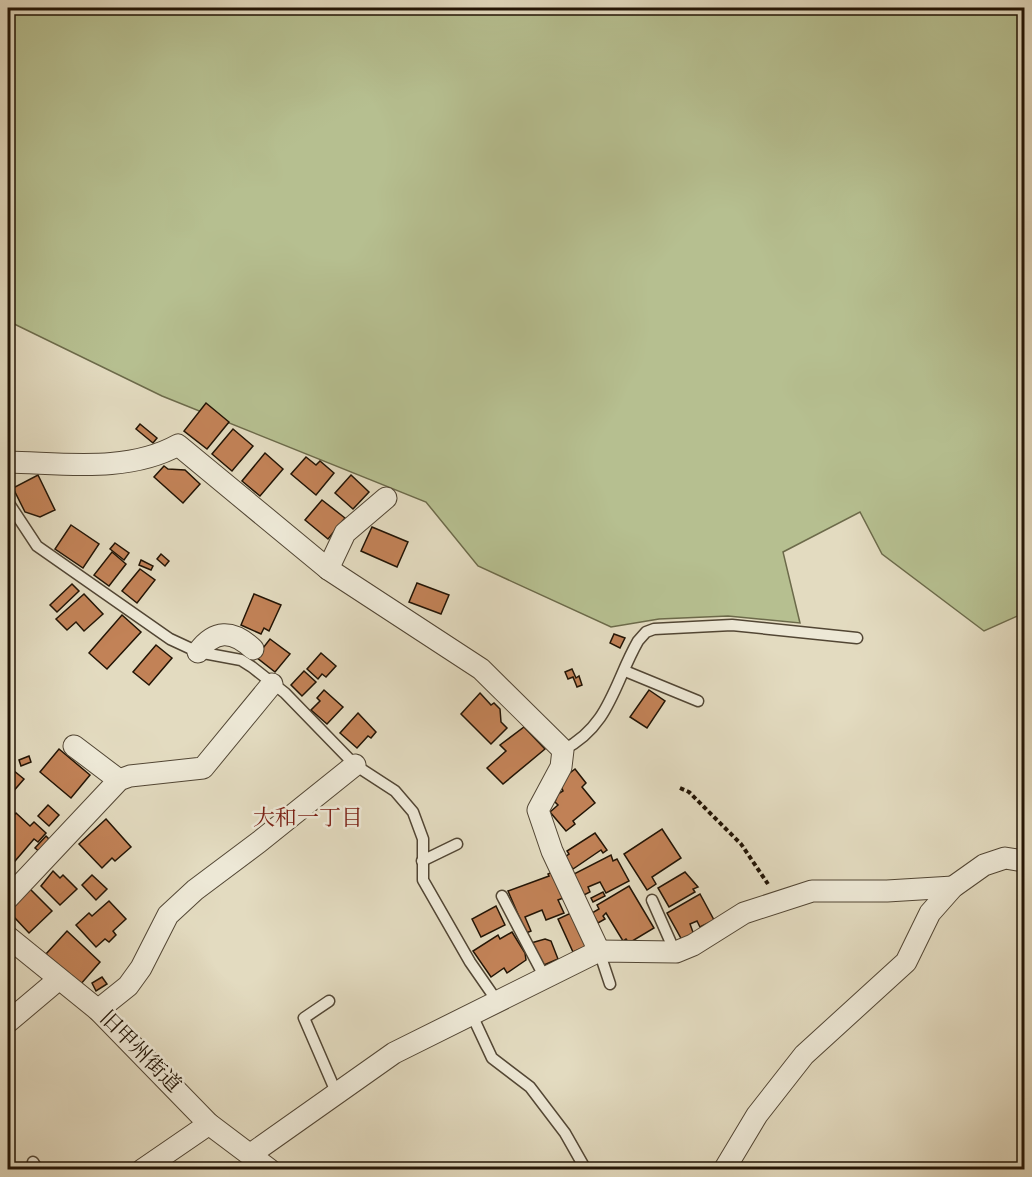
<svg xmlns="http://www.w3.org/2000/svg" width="1032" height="1177" font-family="'Libre Bodoni','Noto Serif JP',serif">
  <rect width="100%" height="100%" fill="#e3dbc0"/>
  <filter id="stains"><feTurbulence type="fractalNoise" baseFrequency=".00333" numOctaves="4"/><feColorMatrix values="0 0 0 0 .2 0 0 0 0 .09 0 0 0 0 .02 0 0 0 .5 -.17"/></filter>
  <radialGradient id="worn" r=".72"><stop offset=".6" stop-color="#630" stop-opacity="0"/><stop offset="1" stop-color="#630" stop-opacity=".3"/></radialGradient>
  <polygon fill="#b6bf90" stroke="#6c6a4a" stroke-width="1.5" points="8,8 1024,8 1024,613 984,631 882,554 860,512 783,552 800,623 728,616 659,619 611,627 478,566 426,502 162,396 8,321"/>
  <g fill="#c28257" stroke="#221405" stroke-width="1.5">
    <polygon points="206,403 229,422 207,449 184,431"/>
    <polygon points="140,424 157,438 153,443 136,429"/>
    <polygon points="233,429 253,446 232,471 212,454"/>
    <polygon points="265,453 283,469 260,496 242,481"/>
    <polygon points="306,457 316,465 320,461 334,473 316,495 291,474"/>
    <polygon points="164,466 168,469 185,470 200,484 183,503 154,477"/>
    <polygon points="38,475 55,510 40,517 25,512 13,488"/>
    <polygon points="351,475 369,492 353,509 335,493"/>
    <polygon points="322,500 345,518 328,539 305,520"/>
    <polygon points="71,525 99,544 83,568 55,549"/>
    <polygon points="372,527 408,542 397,567 361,551"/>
    <polygon points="115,543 129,553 124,560 110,549"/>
    <polygon points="112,552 126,564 109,586 94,575"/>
    <polygon points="161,554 169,561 165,566 157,559"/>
    <polygon points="141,560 153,566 151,570 139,565"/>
    <polygon points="140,569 155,580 137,603 122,591"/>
    <polygon points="417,583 449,595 441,614 409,602"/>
    <polygon points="72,584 79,591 57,612 50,605"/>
    <polygon points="84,594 103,614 84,631 76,622 67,630 56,619"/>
    <polygon points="254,594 281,605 269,631 264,628 261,634 241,625"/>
    <polygon points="122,615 141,632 107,669 89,653"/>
    <polygon points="614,634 625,638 620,648 610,643"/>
    <polygon points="270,639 290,654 275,672 256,657"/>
    <polygon points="156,645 172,658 149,685 133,672"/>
    <polygon points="321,653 336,666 326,677 322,674 318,679 307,669"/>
    <polygon points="572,669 576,678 579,676 582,685 577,687 573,677 568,679 565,672"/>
    <polygon points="304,671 316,682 302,696 291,685"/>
    <polygon points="324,690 343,707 327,724 311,710 320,701 317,698"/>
    <polygon points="649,690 665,701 647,728 630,717"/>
    <polygon points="480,693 491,705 494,703 500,709 501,722 507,728 491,744 461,714"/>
    <polygon points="358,713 376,732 371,738 368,736 357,748 340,733"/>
    <polygon points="524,727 545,749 503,784 487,768 506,751 500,745"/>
    <polygon points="59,749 90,775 71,798 40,772"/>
    <polygon points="29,756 31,762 21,766 19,760"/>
    <polygon points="8,766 24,779 11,794 8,792"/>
    <polygon points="575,769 586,783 582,787 595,803 573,821 575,824 566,831 550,812 558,805 555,802 558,794 563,791 561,786 566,776"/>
    <polygon points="48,805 59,815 49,826 38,816"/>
    <polygon points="16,813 30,826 34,822 46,833 38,842 34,839 9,868 8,822"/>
    <polygon points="106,819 131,847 115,861 112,858 102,868 79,844"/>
    <polygon points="662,829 681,858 652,877 656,884 647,890 624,854"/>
    <polygon points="595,833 607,850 603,853 601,850 573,869 565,857 569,854 567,851"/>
    <polygon points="46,836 51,841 41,853 35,848"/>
    <polygon points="611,855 613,861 617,859 629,881 606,893 600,882 588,887 590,892 584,895 572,875"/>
    <polygon points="53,871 60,878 63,875 77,889 60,905 41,886"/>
    <polygon points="552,872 563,898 558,900 564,913 546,920 542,910 525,917 531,931 526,933 508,891 549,876 548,874"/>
    <polygon points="685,872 698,887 693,889 695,892 669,907 658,888"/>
    <polygon points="92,875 107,889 96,900 82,885"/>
    <polygon points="629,886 654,928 629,943 626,939 623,941 606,913 603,916 605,919 598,923 592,913 599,909 597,905"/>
    <polygon points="29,888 52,911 29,933 13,916 8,922 8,908"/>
    <polygon points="603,892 605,896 593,902 591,898"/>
    <polygon points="700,894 714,920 700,927 697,921 690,924 694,935 682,940 667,913"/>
    <polygon points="109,901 126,919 113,931 116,935 109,942 105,939 96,947 76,925 89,913 92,916"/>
    <polygon points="496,906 505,925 481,937 472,919"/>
    <polygon points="571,913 587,946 573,952 558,919"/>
    <polygon points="67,931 100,962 80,985 46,954"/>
    <polygon points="512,932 525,953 526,960 507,973 504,968 491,977 473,951 498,935 500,939"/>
    <polygon points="545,939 551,941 558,959 544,965 531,943"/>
    <polygon points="102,977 107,984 96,991 92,983"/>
  </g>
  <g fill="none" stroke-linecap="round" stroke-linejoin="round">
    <g stroke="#524634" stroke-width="13">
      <g id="lane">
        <polyline points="8,502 37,546 170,639 198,652 241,660 252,667 285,693 355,765 395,791 413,812 423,839 423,880 470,962 497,1001"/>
        <polyline points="625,671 698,701"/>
        <path d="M 563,750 C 610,726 614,683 638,641 L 646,632 L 654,629 L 732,625 L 857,638"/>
        <polyline points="422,861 457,844"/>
        <polyline points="502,896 545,978"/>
        <polyline points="652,900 675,952"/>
        <polyline points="599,951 610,984"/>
        <polyline points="329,1001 304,1018 336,1092"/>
        <polyline points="471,1013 492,1058 530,1087 565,1133 586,1170"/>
        <polyline points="33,1162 38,1170"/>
      </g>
    </g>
    <g stroke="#524634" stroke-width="23">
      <g id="street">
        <path d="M 8,462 C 63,463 128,473 178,445 L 328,569 L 481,669 L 563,750 L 561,767 L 538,810 L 552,851 L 599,951"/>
        <polyline points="328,569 345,533 386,498"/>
        <path d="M 198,652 C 214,630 232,629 253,649"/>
        <polyline points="74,746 119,780"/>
        <polyline points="8,898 119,780 130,776 203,768 272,684"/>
        <polyline points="8,937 98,1010 209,1124 270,1170"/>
        <polyline points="98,1010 128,986 141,968 168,915 195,890 259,842 355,765"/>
        <polyline points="8,1022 59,979"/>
        <polyline points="251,1154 394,1053 599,951 676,952 693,945 744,913 812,891 887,891 953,887"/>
        <polyline points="142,1170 209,1124"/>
        <polyline points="724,1170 757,1115 804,1055 906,962 930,913 953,887 984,865 1005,858 1024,861"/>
      </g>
    </g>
    <polyline stroke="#221405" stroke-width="4" stroke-dasharray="4.5 3" stroke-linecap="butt" points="680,788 689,792 741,844 768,884"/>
    <use href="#lane" stroke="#ede8d6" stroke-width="10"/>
    <use href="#street" stroke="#ede8d6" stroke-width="21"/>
  </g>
  <g text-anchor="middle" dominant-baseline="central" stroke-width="5" stroke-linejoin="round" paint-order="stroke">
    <g font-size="21" fill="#221405" stroke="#ede8d6">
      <text transform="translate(140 1052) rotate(45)">旧甲州街道</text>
    </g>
    <g font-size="22" fill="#7a1f14" stroke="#ede8d6">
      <text x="308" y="818">大和一丁目</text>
    </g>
  </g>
  <rect width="1032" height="1177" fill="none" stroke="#e3dbc0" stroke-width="30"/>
  <rect x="9" y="9" width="1014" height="1159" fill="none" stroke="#221405" stroke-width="3"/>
  <rect x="15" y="15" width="1002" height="1147" fill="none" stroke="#221405" stroke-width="1.5"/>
  <rect width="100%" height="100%" filter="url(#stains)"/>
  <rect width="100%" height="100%" fill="url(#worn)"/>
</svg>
